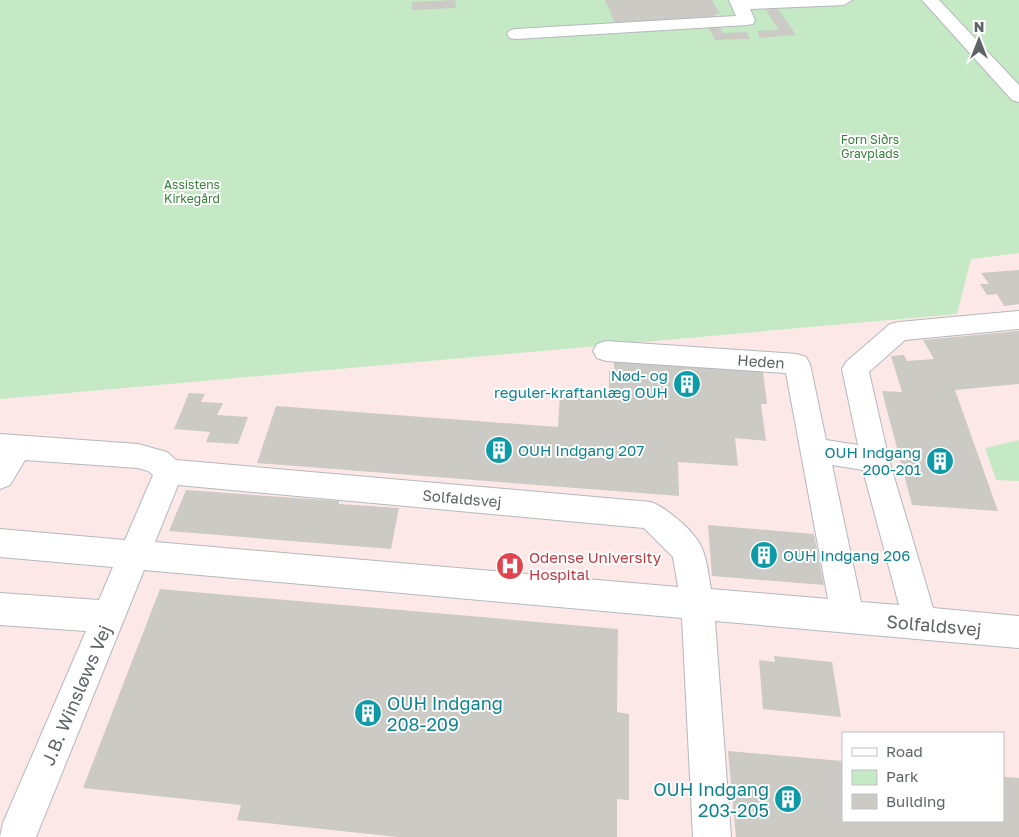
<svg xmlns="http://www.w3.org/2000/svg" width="1019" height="837" font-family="'Golos Text',sans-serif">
  <rect width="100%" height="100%" fill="#f1efe8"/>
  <path fill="#fce8e6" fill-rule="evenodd" d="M 1019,253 L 1019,837 L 0,837 L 0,399 L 957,314 L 971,259 ZM 843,733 L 1003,733 L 1003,821 L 843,821 Z"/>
  <g fill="#c5e8c5">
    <polygon points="0,0 1019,0 1019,253 971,259 957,314 0,399"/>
    <polygon points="1019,440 1019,481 996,480 985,448"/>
  </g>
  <g fill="#cccac5">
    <polygon points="455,0 456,8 412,10 412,2"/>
    <polygon points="605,0 712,0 720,14 714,15 717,19 616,26"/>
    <polygon points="778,9 796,35 760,38 757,31 779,30 766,10"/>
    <polygon points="719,25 723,33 747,32 750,39 715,40 708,26"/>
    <polygon points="1019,270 1019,304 1004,306 997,294 987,295 980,284 989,284 981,273"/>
    <polygon points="1019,331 1019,384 955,390 998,511 912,505 882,391 902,392 891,356 904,355 907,361 934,359 923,340"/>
    <polygon points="614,354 762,365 767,404 761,404 766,441 735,438 738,466 678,462 679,496 257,463 276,406 558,427 560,394 609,398 609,371 614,371"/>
    <polygon points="189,393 205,394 201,402 223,403 217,415 248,417 238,444 206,442 210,432 174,429"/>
    <polygon points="186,490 339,501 339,504 399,508 391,549 169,531"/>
    <polygon points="708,525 814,534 824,585 712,576"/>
    <polygon points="160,589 618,629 617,712 629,714 629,800 617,799 617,837 398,837 237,820 241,805 83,788"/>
    <polygon points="774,656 832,662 841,717 763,709 759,660 775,662"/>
    <polygon points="728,751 843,761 843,821 1003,821 1003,772 1005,777 1019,778 1019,837 736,837"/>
  </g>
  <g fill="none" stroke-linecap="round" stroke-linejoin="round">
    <g stroke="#b5b8bc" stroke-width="2">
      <g id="minor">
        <polygon points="729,0 852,0 844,5 750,9 755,20 753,24 747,25 516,39 510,38 507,34 510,30 516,29 736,16"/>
        <polygon points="922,0 939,0 1019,85 1019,102 1012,100"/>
        <path d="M 1019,311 L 1019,329 L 905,340 L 869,372 L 889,460 L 933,608 L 1019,616 L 1019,648 L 715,621 L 731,837 L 693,837 L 682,618 L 144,570 L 36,837 L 0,837 L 3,823 L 86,631 L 0,625 L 0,593 L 99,600 L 113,567 L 0,557 L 0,529 L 125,540 L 153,475 L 148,471 L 138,468 L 25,460 L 10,485 L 0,489 L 0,434 L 138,444 L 167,452 L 176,460 L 651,502 C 665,507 690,528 698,541 C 707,554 708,574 711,589 L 828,599 L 786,373 L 606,361 L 597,358 L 593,351 L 597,344 L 606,341 L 797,354 L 806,357 L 810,364 L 826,440 L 858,445 L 842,369 L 846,362 L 890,324 L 899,322 ZM 832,465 L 863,470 L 899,605 L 861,602 ZM 178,485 L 644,528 L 673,557 L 678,587 L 155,542 Z"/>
      </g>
    </g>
    <use href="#minor" fill="#fff" fill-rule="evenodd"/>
  </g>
  <defs>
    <g id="building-disc" transform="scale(1.4375)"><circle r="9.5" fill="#0f9aa8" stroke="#fff"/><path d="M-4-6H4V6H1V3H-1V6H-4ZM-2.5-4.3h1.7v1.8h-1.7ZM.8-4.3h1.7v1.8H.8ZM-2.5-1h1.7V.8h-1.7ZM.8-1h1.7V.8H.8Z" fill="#fff"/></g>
    <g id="hospital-disc" transform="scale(1.4375)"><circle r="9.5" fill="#e0444e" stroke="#fff"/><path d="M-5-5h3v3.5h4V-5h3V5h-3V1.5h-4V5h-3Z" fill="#fff"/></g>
  </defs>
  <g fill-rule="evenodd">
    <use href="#building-disc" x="687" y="384"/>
    <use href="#building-disc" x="499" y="450"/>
    <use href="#building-disc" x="940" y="461"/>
    <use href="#building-disc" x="764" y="555"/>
    <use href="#hospital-disc" x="510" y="566"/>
    <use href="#building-disc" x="368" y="713"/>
    <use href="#building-disc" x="788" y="799"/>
  </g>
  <g text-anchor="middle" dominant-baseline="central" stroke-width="4" stroke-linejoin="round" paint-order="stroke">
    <g font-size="12" fill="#348238" stroke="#fff">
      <text x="870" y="139">Forn Siðrs<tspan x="870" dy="14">Gravplads</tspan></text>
      <text x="192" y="184">Assistens<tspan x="192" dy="14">Kirkegård</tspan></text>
    </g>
    <g font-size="15" fill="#5f6368" stroke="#fff">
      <text transform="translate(761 361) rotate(4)">Heden</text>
      <text transform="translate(462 498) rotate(5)">Solfaldsvej</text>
    </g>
    <g font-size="15" fill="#0d838f" stroke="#fff" text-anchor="end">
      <text x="668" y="375">Nød- og<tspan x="668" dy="17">reguler-kraftanlæg OUH</tspan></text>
      <text x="518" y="450" text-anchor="start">OUH Indgang 207</text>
      <text x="921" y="452">OUH Indgang<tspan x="921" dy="17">200-201</tspan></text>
      <text x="783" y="555" text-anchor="start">OUH Indgang 206</text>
    </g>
    <g font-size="15" fill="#be3a42" stroke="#fff" text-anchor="start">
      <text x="529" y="557">Odense University<tspan x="529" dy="17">Hospital</tspan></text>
    </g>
    <g font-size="18" fill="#5f6368" stroke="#fff">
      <text transform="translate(934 625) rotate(5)">Solfaldsvej</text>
      <text transform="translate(76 695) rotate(-67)">J.B. Winsløws Vej</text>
    </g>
    <g font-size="18" fill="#0d838f" stroke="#fff" text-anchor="start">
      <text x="387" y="703">OUH Indgang<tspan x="387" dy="21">208-209</tspan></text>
      <text x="769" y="789" text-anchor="end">OUH Indgang<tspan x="769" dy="21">203-205</tspan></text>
    </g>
  </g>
  <rect x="842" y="732" width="162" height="90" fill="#ffffff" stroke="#bfc1c3"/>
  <rect x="852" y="748" width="25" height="8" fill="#ffffff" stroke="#bfc1c3"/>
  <text x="886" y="757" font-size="15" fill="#5f6368">Road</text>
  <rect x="852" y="770" width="25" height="15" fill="#c5e8c5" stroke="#bfc1c3"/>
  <text x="886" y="782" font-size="15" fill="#5f6368">Park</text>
  <rect x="852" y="794" width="25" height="15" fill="#cccac5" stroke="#bfc1c3"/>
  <text x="886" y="807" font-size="15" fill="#5f6368">Building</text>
  <g transform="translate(979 40)" stroke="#ffffff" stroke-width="4" paint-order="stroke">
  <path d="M0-4L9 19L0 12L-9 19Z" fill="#5f6368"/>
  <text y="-8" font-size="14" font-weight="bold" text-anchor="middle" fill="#5f6368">N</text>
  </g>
</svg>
